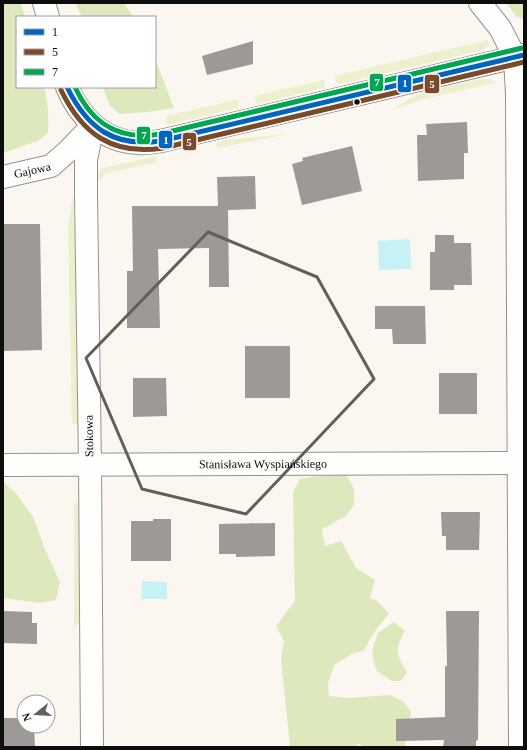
<svg xmlns="http://www.w3.org/2000/svg" width="527" height="750" font-family="'Times New Roman',serif">
  <rect width="100%" height="100%" fill="#fbf6f0"/>
  <g fill="#ecf0cf">
    <polygon points="488,40 489,45 483,50 340,84 336,82 334,76"/>
    <polygon points="482,79 489,79 498,84 494,83 425,99 391,110 416,95 424,92"/>
    <polygon points="324,80 325,84 323,88 258,104 256,103 254,96"/>
    <polygon points="236,100 238,100 239,107 237,108 172,124 167,125 166,118 169,115"/>
    <polygon points="288,134 218,148 216,144 223,140"/>
    <polygon points="157,156 156,162 154,163 104,174 102,179 100,181 97,179 97,176 102,168"/>
    <polygon points="73,194 74,208 79,424 72,424 68,227"/>
    <polygon points="74,503 79,503 79,622 76,626 74,626"/>
  </g>
  <g fill="#dee8bd">
    <path d="M 3,3 L 21,3 L 25,17 L 17,17 L 17,87 L 44,87 C 48,102 49,118 48,133 L 38,141 L 3,153 Z"/>
    <polygon points="75,3 124,3 133,17 82,17"/>
    <polygon points="506,3 524,3 524,19 517,17"/>
    <polygon points="155,59 174,108 148,112 120,114 110,106 103,87 155,87"/>
    <polygon points="346,474 354,489 354,505 346,516 322,529 325,546 341,541 356,568 375,580 370,598 377,601 389,613 373,634 364,650 352,654 335,664 328,683 329,696 347,698 390,695 404,702 411,712 405,747 366,747 358,744 355,747 290,747 281,659 284,641 276,626 295,601 293,492 300,479 316,476"/>
    <polygon points="3,482 15,492 33,517 46,552 60,582 56,600 40,603 3,598"/>
    <path d="M 394,622 L 405,631 C 394,651 396,653 407,672 L 401,681 L 392,681 L 378,672 L 374,664 L 372,651 L 378,633 Z"/>
  </g>
  <g fill="#c6f2f6">
    <polygon points="410,239 411,269 379,270 378,241"/>
    <polygon points="142,581 167,582 167,599 141,599"/>
  </g>
  <g fill="#9e9996">
    <polygon points="253,41 253,64 207,75 202,56"/>
    <polygon points="467,122 468,153 464,153 464,179 418,181 417,135 427,135 426,124"/>
    <polygon points="352,146 362,191 302,205 292,164 303,161 302,158"/>
    <polygon points="255,176 256,209 228,210 229,287 209,287 209,248 158,249 160,328 127,328 127,271 133,271 132,206 218,206 217,177"/>
    <polygon points="3,224 40,224 42,350 3,351"/>
    <polygon points="435,235 454,235 454,243 471,243 472,285 454,285 454,290 430,290 430,252 435,252"/>
    <polygon points="375,306 425,306 426,344 393,344 392,329 375,329"/>
    <rect x="245" y="346" width="45" height="52"/>
    <rect x="439" y="373" width="38" height="41"/>
    <polygon points="133,378 166,378 167,416 133,417"/>
    <polygon points="441,512 480,512 479,550 446,550 446,536 442,536"/>
    <polygon points="153,519 171,519 171,561 131,561 131,521 153,521"/>
    <polygon points="275,523 275,556 236,557 236,554 219,554 219,524"/>
    <polygon points="3,611 32,612 32,623 37,623 37,644 3,643"/>
    <polygon points="446,611 479,611 478,740 476,741 476,747 443,747 444,740 396,741 396,719 445,717 445,666 447,666"/>
    <polygon points="3,718 24,718 24,726 34,726 35,747 3,747"/>
  </g>
  <g fill="none" stroke-linecap="round" stroke-linejoin="round">
    <g stroke="#94928f" stroke-width="24">
      <g id="minor">
        <polyline points="480,3 500,28 515,57 517,94 520,747"/>
        <path id="s1" d="M 3,177 L 51,166 L 68,151 L 93,125"/>
        <path id="s2" d="M 3,465 L 524,463"/>
        <polyline points="92,747 90,465 86,196 86,160 93,125"/>
      </g>
    </g>
    <g stroke="#94928f" stroke-width="24">
      <g id="tertiary">
        <polyline points="44,3 48,17"/>
        <path d="M 67,87 C 80,118 104,142 139,143 C 146,144 154,142 161,141 L 524,55"/>
      </g>
    </g>
    <use href="#minor" stroke="#fefefd" stroke-width="22"/>
    <use href="#tertiary" stroke="#fefefd" stroke-width="22"/>
    <g stroke="#fff" stroke-width="8">
      <path id="bus-1" d="M 67,87 C 87,128 114,148 161,141 L 524,55"/>
    </g>
    <g stroke="#fff" stroke-width="8">
      <path id="bus-2" d="M 61,90 C 82,134 113,156 163,148 L 524,62"/>
    </g>
    <g stroke="#fff" stroke-width="8">
      <path id="bus-3" d="M 75,87 C 92,124 119,141 160,134 L 522,48"/>
    </g>
    <use href="#bus-1" stroke="#0065bd" stroke-width="5"/>
    <use href="#bus-2" stroke="#7a4b2a" stroke-width="5"/>
    <use href="#bus-3" stroke="#00a651" stroke-width="5"/>
  </g>
  <path fill="none" stroke="#605f5c" stroke-width="3" stroke-linejoin="round" d="M 208,232 L 317,277 L 374,379 L 246,514 L 142,489 L 86,358 Z"/>
  <circle fill="#0d0d0d" stroke="#fff" stroke-width="1.5" cx="357" cy="102" r="3.5"/>
  <g text-anchor="middle" dominant-baseline="central" stroke-width="4" stroke-linejoin="round" paint-order="stroke">
    <g font-size="12" fill="#0d0d0d" stroke="#fff">
      <text stroke="none"><textPath href="#s1" startOffset="30">Gajowa</textPath></text>
      <text transform="translate(89 436) rotate(-91)">Stokowa</text>
      <text stroke="none"><textPath href="#s2" startOffset="260">Stanisława Wyspiańskiego</textPath></text>
    </g>
  </g>
  <g stroke="#fff" stroke-width="1.5">
    <rect x="369" y="73" width="15" height="19" rx="4" fill="#00a651"/>
    <rect x="397" y="74" width="15" height="19" rx="4" fill="#0065bd"/>
    <rect x="424" y="74" width="16" height="20" rx="4" fill="#7a4b2a"/>
    <rect x="136" y="126" width="15" height="19" rx="4" fill="#00a651"/>
    <rect x="158" y="130" width="15" height="19" rx="4" fill="#0065bd"/>
    <rect x="182" y="132" width="15" height="19" rx="4" fill="#7a4b2a"/>
  </g>
  <g font-size="11" text-anchor="middle" font-weight="bold" fill="#fff">
    <text x="377" y="86">7</text>
    <text x="405" y="87">1</text>
    <text x="432" y="88">5</text>
    <text x="144" y="139">7</text>
    <text x="166" y="144">1</text>
    <text x="189" y="146">5</text>
  </g>
  <rect width="527" height="750" fill="none" stroke="#0d0d0d" stroke-width="8"/>
  <rect x="16" y="16" width="140" height="72" fill="#ffffff" stroke="#9e9e9e"/>
  <rect x="24" y="29" width="20" height="6" fill="#0065bd" stroke="#9e9e9e"/>
  <text x="52" y="36" font-size="12" fill="#0d0d0d">1</text>
  <rect x="24" y="49" width="20" height="6" fill="#7a4b2a" stroke="#9e9e9e"/>
  <text x="52" y="56" font-size="12" fill="#0d0d0d">5</text>
  <rect x="24" y="69" width="20" height="6" fill="#00a651" stroke="#9e9e9e"/>
  <text x="52" y="76" font-size="12" fill="#0d0d0d">7</text>
  <g transform="translate(36 714) rotate(252)"><circle r="19" fill="#ffffff" stroke="#9e9e9e"/>
  <path d="M0-3L7 15L0 10L-7 15Z" fill="#605f5c"/>
  <text y="-6" font-size="11" font-weight="bold" text-anchor="middle" fill="#0d0d0d">N</text>
  </g>
</svg>
